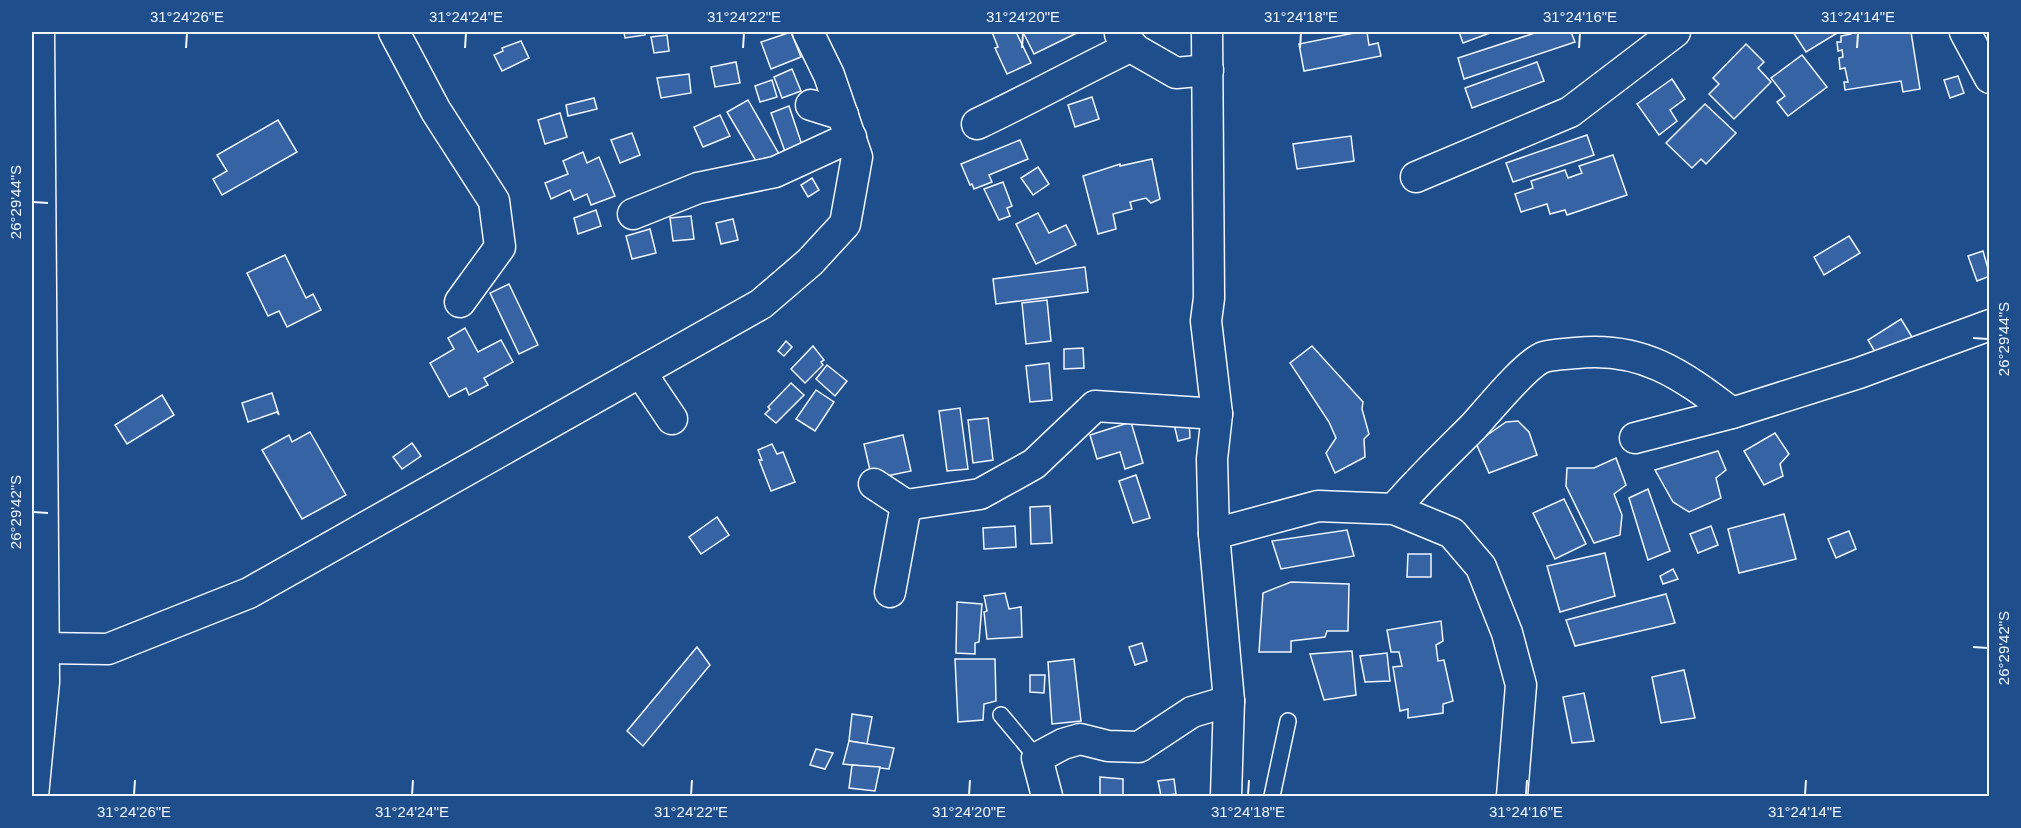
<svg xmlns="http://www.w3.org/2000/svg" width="2021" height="828" font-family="Helvetica,sans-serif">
  <rect width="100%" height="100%" fill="#1f4e8c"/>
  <g fill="#3563a3" stroke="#f2f6ff" stroke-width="1.5">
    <polygon points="624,32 644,32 645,35 625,38"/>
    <polygon points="791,32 801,57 771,69 761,42"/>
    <polygon points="992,32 1016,32 1031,63 1007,74 995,48 998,47"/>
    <polygon points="1023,32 1079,32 1034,54"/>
    <polygon points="1359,32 1367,32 1369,45 1378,43 1381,56 1304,71 1299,44"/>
    <polygon points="1459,32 1489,32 1490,33 1463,43"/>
    <polygon points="1538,32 1571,32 1575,42 1464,79 1458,58"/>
    <polygon points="1793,32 1839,32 1806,52"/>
    <polygon points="1851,32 1911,32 1920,89 1903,92 1901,81 1845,90 1844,82 1848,82 1845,68 1840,69 1839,58 1843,57 1842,50 1838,51 1837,42 1841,42 1841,36 1851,34"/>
    <polygon points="667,35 669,51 654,53 651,37"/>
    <polygon points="521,41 529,58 502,71 494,55 503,51 502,48"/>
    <polygon points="1746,44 1764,62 1758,68 1771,82 1734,119 1709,94 1719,84 1713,78"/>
    <polygon points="1802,55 1827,87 1788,116 1777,102 1785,96 1771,78"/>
    <polygon points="736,62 740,83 715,87 711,67"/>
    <polygon points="1537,62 1544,81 1472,108 1465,88"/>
    <polygon points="792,69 801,91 782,98 774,77"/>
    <polygon points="689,74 691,93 661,98 657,78"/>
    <polygon points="1958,76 1964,93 1950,98 1944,80"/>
    <polygon points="1672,79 1685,99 1670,110 1677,121 1659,135 1637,104"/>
    <polygon points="772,80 777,97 760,102 755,86"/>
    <polygon points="1092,97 1099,119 1075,127 1068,105"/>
    <polygon points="594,98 597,109 568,116 566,105"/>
    <polygon points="748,100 779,154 759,166 727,112"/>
    <polygon points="1705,104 1736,133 1706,164 1701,159 1692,168 1666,143"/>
    <polygon points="789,106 804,151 787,157 771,113"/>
    <polygon points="560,113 567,137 545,144 538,120"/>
    <polygon points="720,115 730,136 703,147 694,127"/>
    <polygon points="278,120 297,152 222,195 213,179 227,171 217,155"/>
    <polygon points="632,133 640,155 620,163 611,140"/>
    <polygon points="1587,135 1594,155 1513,182 1506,163"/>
    <polygon points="1351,136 1354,161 1297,169 1293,144"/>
    <polygon points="1020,140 1028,159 989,175 992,182 974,189 972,184 970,185 961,164"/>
    <polygon points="583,152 587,163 599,157 615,196 591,205 587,194 574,200 570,190 551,199 545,183 568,174 563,161"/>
    <polygon points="1613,155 1627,195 1567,215 1565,210 1550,214 1547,204 1521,212 1515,194 1533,188 1531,181 1565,170 1568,178 1582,173 1579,166"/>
    <polygon points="1152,159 1160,199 1151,203 1146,198 1130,202 1132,209 1113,214 1116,229 1098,234 1083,176 1120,164 1120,166"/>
    <polygon points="1038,167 1049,184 1033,195 1021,178"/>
    <polygon points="812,178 819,190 808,197 801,185"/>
    <polygon points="1003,182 1012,206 1007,208 1010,216 999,220 984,189"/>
    <polygon points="596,210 601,226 578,234 574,218"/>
    <polygon points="1038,213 1049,233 1066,225 1076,245 1036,264 1016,224"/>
    <polygon points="691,216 694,239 673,241 670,218"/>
    <polygon points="733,219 738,240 721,244 716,223"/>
    <polygon points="650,229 656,253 632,259 626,236"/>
    <polygon points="1849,236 1860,253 1824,275 1814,257"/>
    <polygon points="1983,251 1990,276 1977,281 1968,256"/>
    <polygon points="285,255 306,298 313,294 321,310 287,327 279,311 268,316 247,273"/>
    <polygon points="1085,267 1088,292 996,304 993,279"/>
    <polygon points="509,284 538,345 519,354 490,293"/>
    <polygon points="1047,300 1051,341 1026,344 1022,303"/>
    <polygon points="1901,319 1912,337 1878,357 1868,340"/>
    <polygon points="465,328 478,352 501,340 513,362 484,378 488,385 469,395 466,388 449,397 430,363 454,349 448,338"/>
    <polygon points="786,341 792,347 784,356 778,351"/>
    <polygon points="813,346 824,360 821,362 823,365 805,383 791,369"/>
    <polygon points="1312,346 1363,402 1362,409 1369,434 1364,439 1365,457 1335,473 1326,453 1336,438 1329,422 1290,363"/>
    <polygon points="1083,348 1084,368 1064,369 1064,349"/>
    <polygon points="1049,363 1052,400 1030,402 1026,366"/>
    <polygon points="827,365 847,381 835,396 816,379"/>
    <polygon points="791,383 804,395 776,423 765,414 770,409 768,407"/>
    <polygon points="816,390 834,402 815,431 796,419"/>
    <polygon points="272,393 279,415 277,412 248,422 242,403"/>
    <polygon points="162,395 174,415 127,444 115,425"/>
    <polygon points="960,408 968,469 947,471 939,411"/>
    <polygon points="988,418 993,460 973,463 968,420"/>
    <polygon points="1189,420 1190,438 1178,441 1174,424"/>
    <polygon points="1518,421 1529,432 1537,455 1489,473 1476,443 1506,422"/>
    <polygon points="1131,422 1143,463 1125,469 1120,452 1097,459 1090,435"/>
    <polygon points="310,432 346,495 302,519 262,450 289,435 292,442"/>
    <polygon points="1775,433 1789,454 1780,464 1783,476 1764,485 1744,451"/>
    <polygon points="903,435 911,471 872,479 864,444"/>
    <polygon points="412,443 421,456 402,469 393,457"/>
    <polygon points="772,444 777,454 783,452 795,482 771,491 759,460 762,460 758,450"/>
    <polygon points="1718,451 1726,470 1716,478 1721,498 1689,512 1673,502 1655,470"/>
    <polygon points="1616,458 1626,485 1614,494 1622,515 1620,535 1594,543 1566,486 1567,468 1594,468"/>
    <polygon points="1136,475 1150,518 1133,523 1119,481"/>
    <polygon points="1648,489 1670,551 1648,560 1629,498"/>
    <polygon points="1564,499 1586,544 1555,559 1533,513"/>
    <polygon points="1050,506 1052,543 1031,544 1030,507"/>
    <polygon points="1784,514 1796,559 1739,573 1728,529"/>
    <polygon points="717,517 729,535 701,554 689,537"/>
    <polygon points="1015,526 1016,547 984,549 983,528"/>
    <polygon points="1711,526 1718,545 1698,553 1690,534"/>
    <polygon points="1347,530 1354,556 1281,569 1272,541"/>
    <polygon points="1849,531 1856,549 1836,558 1828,539"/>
    <polygon points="1605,553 1615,596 1560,612 1547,566"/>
    <polygon points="1408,554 1431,554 1431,577 1407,577"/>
    <polygon points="1673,569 1678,579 1663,584 1660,576"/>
    <polygon points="1291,582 1349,584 1348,631 1327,631 1325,637 1291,641 1291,652 1259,652 1263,593"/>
    <polygon points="1005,593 1009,609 1021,607 1022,637 987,639 984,612 987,611 984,596"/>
    <polygon points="1666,594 1675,623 1575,646 1566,620"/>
    <polygon points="957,602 982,604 979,642 975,643 975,654 956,653"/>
    <polygon points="1441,621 1443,641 1436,645 1438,661 1444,660 1453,701 1443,704 1443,713 1408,718 1408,709 1400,711 1393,667 1402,666 1399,652 1391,652 1387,630"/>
    <polygon points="1142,643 1147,661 1135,665 1129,647"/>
    <polygon points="697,647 710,665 643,746 627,731"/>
    <polygon points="1352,651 1356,695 1324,700 1310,654"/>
    <polygon points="1387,653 1390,681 1365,682 1360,656"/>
    <polygon points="955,659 995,659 996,701 984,704 983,720 958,722"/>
    <polygon points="1074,659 1081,721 1052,724 1048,662"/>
    <polygon points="1684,670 1695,718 1661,723 1652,677"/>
    <polygon points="1030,675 1045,675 1044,693 1030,692"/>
    <polygon points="1584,693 1594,741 1572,743 1563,697"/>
    <polygon points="852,714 872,717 867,744 849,741"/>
    <polygon points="849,741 894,748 889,769 843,764"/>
    <polygon points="816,749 833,753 825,769 810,765"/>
    <polygon points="852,765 880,767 875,791 849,788"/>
    <polygon points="1100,777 1123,779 1123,796 1100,796"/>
    <polygon points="1174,779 1176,794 1161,796 1158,781"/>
  </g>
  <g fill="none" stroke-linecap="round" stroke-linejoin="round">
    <g stroke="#f2f6ff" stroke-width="18">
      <g id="service">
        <polyline points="1001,715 1037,758"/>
        <polyline points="1272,796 1288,721"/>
      </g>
    </g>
    <g stroke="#f2f6ff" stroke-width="33">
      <g id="minor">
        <polyline points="394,32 436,111 494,201 500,247 460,302"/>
        <polyline points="1207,32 1209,298 1206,321 1217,414 1212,459 1214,534 1229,701 1226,796"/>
        <polyline points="1965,32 1990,78"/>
        <polyline points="1120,34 1136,50 1176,73 1208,70"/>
        <polyline points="811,105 843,115"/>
        <path d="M 977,124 C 1030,99 1080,71 1132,46"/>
        <polyline points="1416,177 1570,112 1675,32"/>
        <polyline points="633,214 698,188 775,172 851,137"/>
        <polyline points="641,373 672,419"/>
        <polyline points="1635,438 1732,413 1859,373 1990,325"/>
        <polyline points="874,484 906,505"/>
        <path d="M 1394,509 C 1419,480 1446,454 1473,427 C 1487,412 1526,363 1544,357 C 1553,354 1566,354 1576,353 C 1642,346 1681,374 1732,413"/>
        <polyline points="1214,534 1318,506 1394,509 1452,533 1481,567 1507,633 1521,685 1512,796"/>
        <polyline points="890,592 906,505 980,494 1034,464 1095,406 1217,414"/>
        <polyline points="44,648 108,649 249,593 761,304 810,262 845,224 857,157 829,75 808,32"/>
        <polyline points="33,796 44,682 39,32"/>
        <polyline points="1047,796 1037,758 1063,744 1080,739 1108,746 1139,747 1192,712 1229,701"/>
      </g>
    </g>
    <use href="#service" stroke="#1f4e8c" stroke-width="15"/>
    <use href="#minor" stroke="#1f4e8c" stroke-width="30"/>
  </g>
  <path fill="none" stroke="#f2f6ff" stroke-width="2" d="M 186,48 L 187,33M 465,48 L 466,33M 743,48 L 744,33M 1022,48 L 1023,33M 1300,48 L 1301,33M 1579,48 L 1580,33M 1857,48 L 1858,33M 33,202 L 48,203M 1973,338 L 1988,339M 33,512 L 48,513M 1973,647 L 1988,648M 134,795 L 135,780M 412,795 L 413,780M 691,795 L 692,780M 969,795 L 970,780M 1248,795 L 1249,780M 1526,795 L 1527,780M 1805,795 L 1806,780"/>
  <rect width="2021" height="828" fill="none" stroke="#1f4e8c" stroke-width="66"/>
  <rect x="33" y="33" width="1955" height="762" fill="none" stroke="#f2f6ff" stroke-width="2"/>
  <g font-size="15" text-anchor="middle" fill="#f2f6ff">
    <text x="187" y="22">31°24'26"E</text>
    <text x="466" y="22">31°24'24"E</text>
    <text x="744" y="22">31°24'22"E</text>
    <text x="1023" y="22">31°24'20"E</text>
    <text x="1301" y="22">31°24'18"E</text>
    <text x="1580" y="22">31°24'16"E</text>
    <text x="1858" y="22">31°24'14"E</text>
    <text transform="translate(16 202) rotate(-90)" y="5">26°29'44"S</text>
    <text transform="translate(2004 339) rotate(-90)" y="5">26°29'44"S</text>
    <text transform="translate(16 512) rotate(-90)" y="5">26°29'42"S</text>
    <text transform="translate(2004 648) rotate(-90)" y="5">26°29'42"S</text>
    <text x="134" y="817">31°24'26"E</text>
    <text x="412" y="817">31°24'24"E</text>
    <text x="691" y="817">31°24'22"E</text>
    <text x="969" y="817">31°24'20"E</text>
    <text x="1248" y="817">31°24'18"E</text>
    <text x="1526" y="817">31°24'16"E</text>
    <text x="1805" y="817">31°24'14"E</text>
  </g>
</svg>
